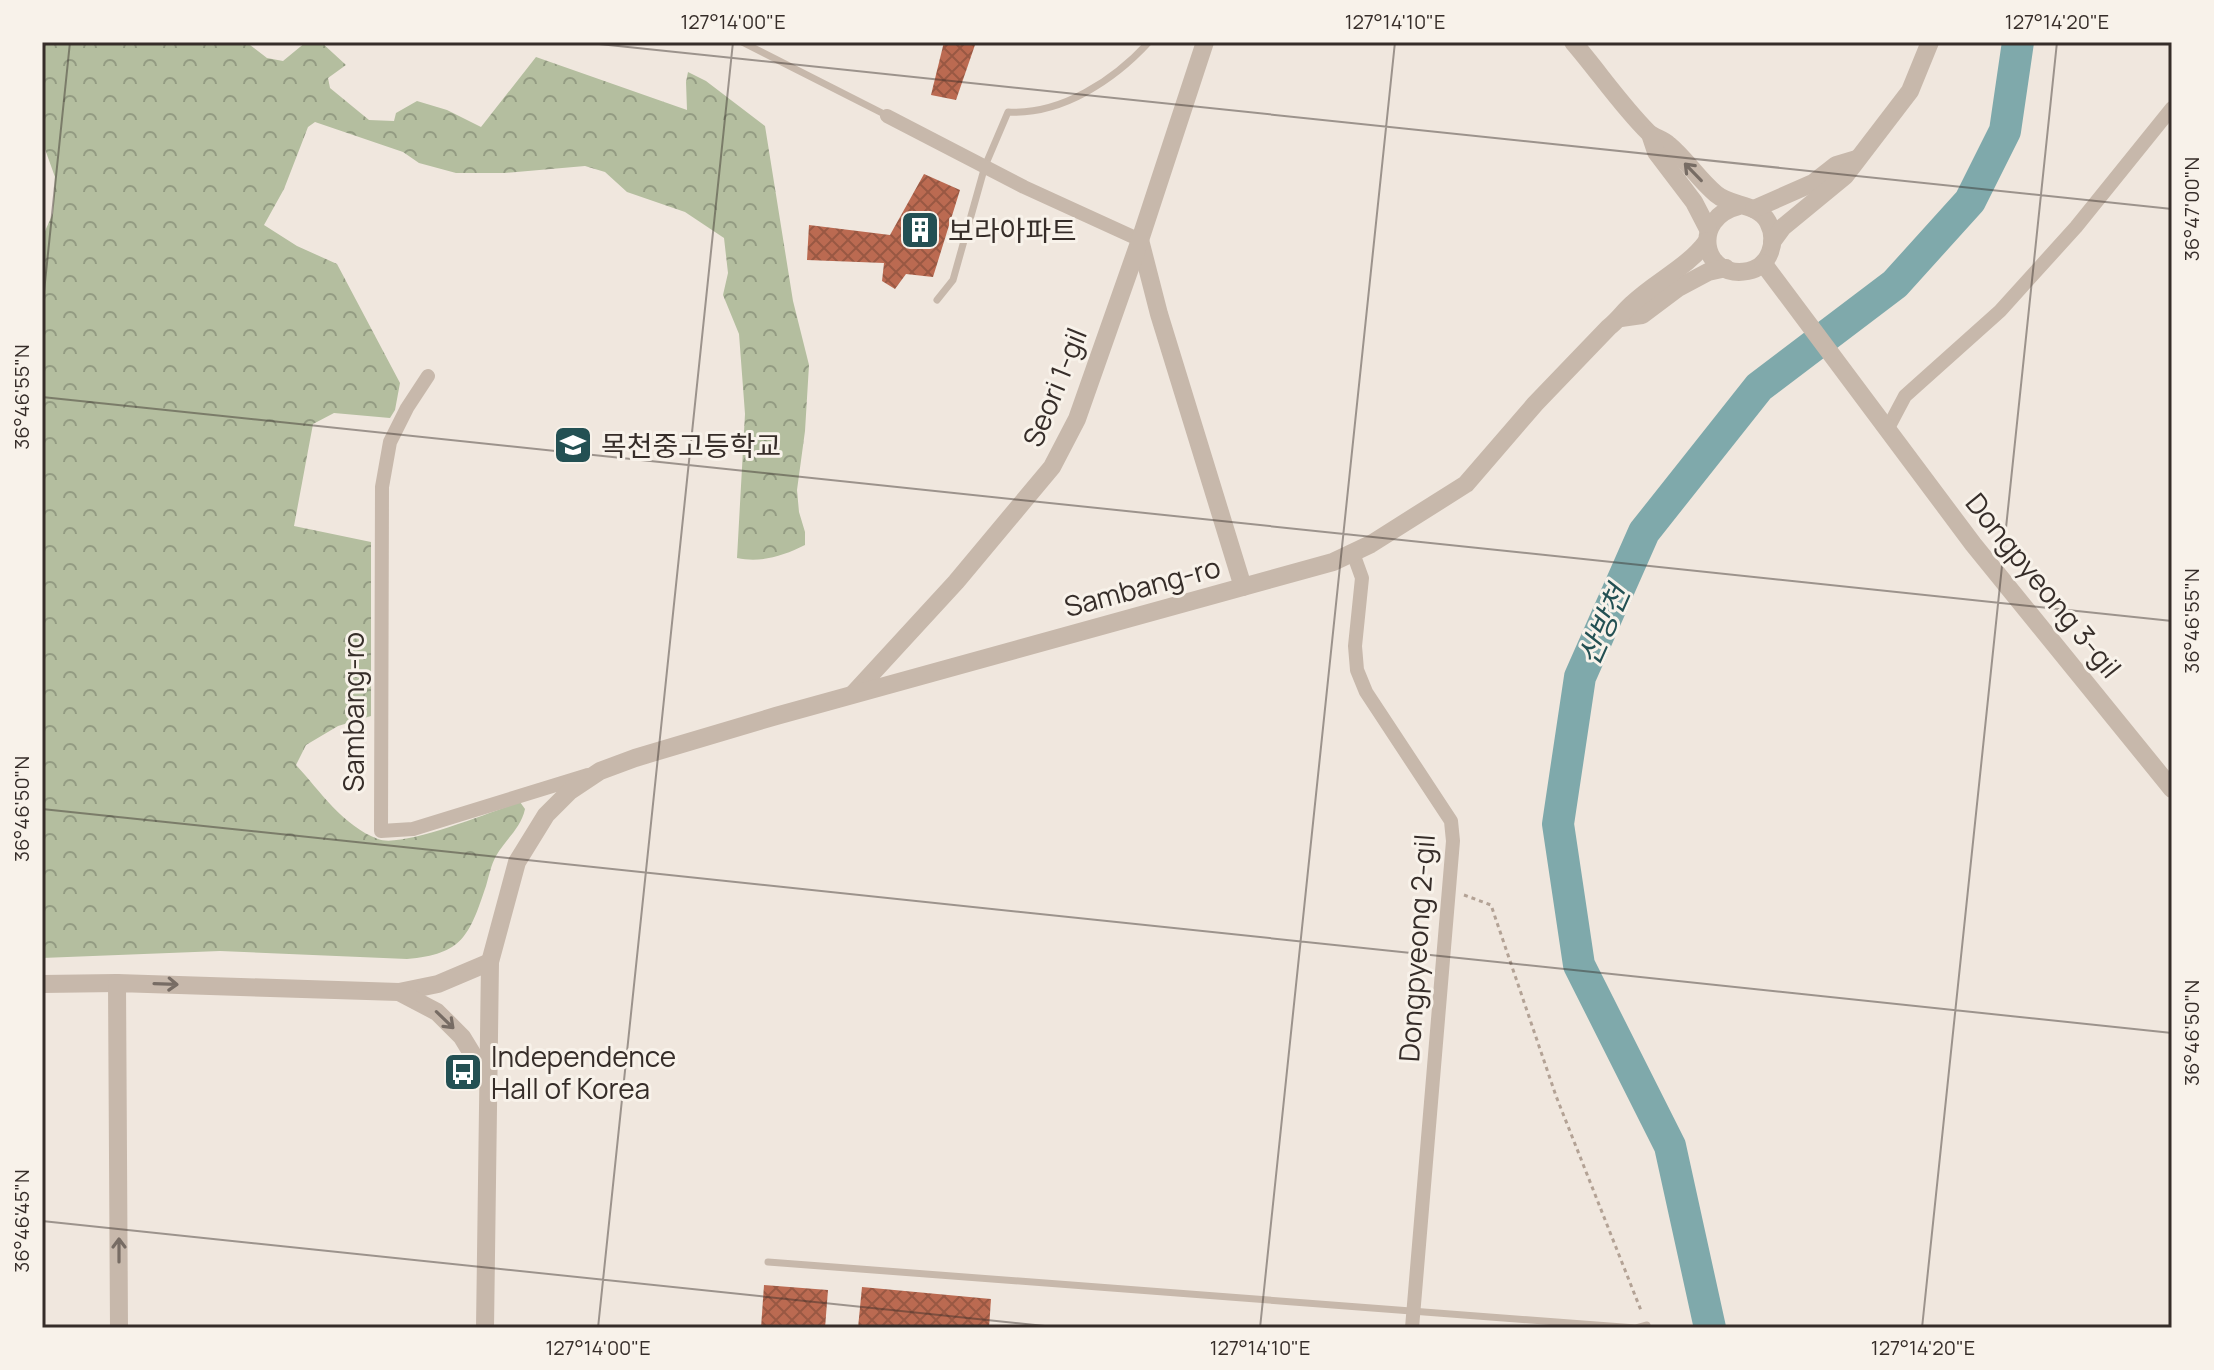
<svg xmlns="http://www.w3.org/2000/svg" width="2214" height="1370" font-family="Manrope,'Noto Sans KR',sans-serif">
  <defs>
    <pattern id="forest-crowns" width="20" height="18" patternUnits="userSpaceOnUse" patternTransform="scale(2)"><rect width="20" height="18" fill="#b4be9f"/><path d="M2 6a3 3 0 1 1 6 0M12 15a3 3 0 1 1 6 0" fill="none" stroke="#939b82"/></pattern>
    <pattern id="building-cross-hatch" width="8" height="8" patternUnits="userSpaceOnUse" patternTransform="scale(2)"><rect width="8" height="8" fill="#bb6a51"/><path d="M0 0l8 8M0 8l8-8" fill="none" stroke="#995843"/></pattern>
  </defs>
  <rect width="100%" height="100%" fill="#f0e7de"/>
  <path fill="url(#forest-crowns)" d="M 42,42 L 246,42 L 267,58 L 283,61 L 306,42 L 321,42 L 346,65 L 328,78 L 330,88 L 369,120 L 394,121 L 396,113 L 417,101 L 447,110 L 481,127 L 536,57 L 687,110 L 686,82 L 688,72 L 706,81 L 765,126 L 793,301 L 809,365 L 805,431 L 797,490 L 799,512 L 805,532 L 805,545 C 783,556 761,563 737,558 L 745,414 L 739,334 L 723,295 L 728,273 L 724,238 L 685,212 L 627,192 L 605,172 L 585,166 L 505,173 L 456,173 L 419,163 L 403,152 L 315,122 L 308,127 L 284,189 L 264,225 L 297,246 L 337,264 L 400,383 L 395,410 L 390,418 L 334,413 L 313,424 L 294,526 L 371,542 L 371,716 L 338,726 L 306,745 L 296,765 C 320,791 343,826 378,839 C 401,849 493,811 520,802 L 525,809 C 521,828 506,839 496,856 C 491,865 489,876 486,886 C 469,936 463,954 407,959 L 220,951 L 42,958 L 42,238 L 53,213 L 55,177 L 42,141 Z"/>
  <g fill="none" stroke-linecap="round" stroke-linejoin="round">
    <polyline stroke="#7fa9ab" stroke-width="32" points="1710,1328 1670,1146 1579,965 1558,824 1580,677 1644,532 1759,387 1895,284 1970,201 2005,131 2018,42"/>
  </g>
  <g fill="url(#building-cross-hatch)">
    <polygon points="944,42 976,42 956,100 931,95"/>
    <polygon points="924,174 960,190 933,277 906,274 895,289 882,281 884,263 807,260 809,225 890,235"/>
    <polygon points="764,1285 828,1290 825,1328 761,1328"/>
    <polygon points="862,1287 991,1299 989,1328 858,1328"/>
  </g>
  <g fill="none" stroke-linecap="round" stroke-linejoin="round">
    <polyline stroke="#b3a295" stroke-width="3" stroke-dasharray="4 4" stroke-linecap="butt" points="1464,895 1491,905 1556,1096 1642,1313"/>
    <g stroke="#c7b8ab" stroke-width="7">
      <polyline points="742,42 886,115"/>
      <path d="M 937,300 L 953,280 L 985,166 L 1008,112 C 1062,115 1114,80 1149,42"/>
      <polyline points="768,1262 1636,1328 1647,1325"/>
    </g>
    <g stroke="#c7b8ab" stroke-width="14">
      <polyline points="887,116 1024,187 1140,240"/>
      <polyline points="428,376 407,408 390,442 382,487 381,831 413,829 588,775"/>
      <polyline points="1887,430 1905,396 2000,311 2076,227 2172,108"/>
      <polyline points="1353,553 1362,578 1355,646 1357,670 1366,692 1451,821 1453,841 1412,1328"/>
    </g>
    <g stroke="#c7b8ab" stroke-width="18">
      <path d="M 1573,42 C 1598,71 1621,105 1648,132 C 1654,138 1663,139 1669,145 C 1686,159 1698,179 1716,194 C 1731,207 1758,203 1768,222 C 1778,241 1770,267 1748,271 C 1702,280 1690,218 1739,206"/>
      <polyline points="1650,134 1656,152 1694,202 1708,229"/>
      <polyline points="1754,209 1813,183 1836,165 1856,159"/>
      <polyline points="1140,240 1159,314 1243,587"/>
      <polyline points="1772,242 1783,227 1845,176 1910,91 1930,42"/>
      <polyline points="1763,263 1973,544 2172,789"/>
      <polyline points="1621,318 1642,315 1678,288 1708,272 1726,268"/>
      <polyline points="853,694 956,582 1052,467 1077,419 1140,240 1205,42"/>
      <polyline points="42,984 117,983"/>
      <polyline points="399,992 438,984 490,962"/>
      <polyline points="119,1328 117,983 399,992 437,1012 462,1037 487,1078"/>
      <path d="M 485,1328 L 490,962 L 517,862 L 546,815 L 570,791 L 600,771 L 635,758 L 776,716 L 1333,562 L 1371,544 L 1466,484 L 1535,404 L 1609,327 C 1618,320 1623,312 1632,304 C 1656,281 1687,268 1707,241"/>
    </g>
  </g>
  <defs><path id="oneway-shaft" d="M-6 0H5M1.5-3L5.5 0L1.5 3" fill="none" stroke-width="1.6" stroke-linecap="round" stroke-linejoin="round" transform="scale(2)"/></defs>
  <g stroke="#776c64">
    <use href="#oneway-shaft" transform="translate(1693 172) rotate(-134)"/>
    <use href="#oneway-shaft" transform="translate(166 984) rotate(2)"/>
    <use href="#oneway-shaft" transform="translate(445 1020) rotate(44)"/>
    <use href="#oneway-shaft" transform="translate(119 1250) rotate(-90)"/>
  </g>
  <path fill="none" stroke="#362d29" stroke-width="2" stroke-opacity="0.45" d="M 580,42 L 2172,209M 42,311 L 70,42M 42,397 L 2172,621M 42,809 L 2172,1033M 42,1221 L 1064,1328M 598,1328 L 733,42M 1260,1328 L 1395,42M 1922,1328 L 2057,42"/>
  <defs>
    <g id="building-square" transform="scale(2)"><rect x="-9" y="-9" width="18" height="18" rx="4" fill="#235053" stroke="#f8f2ea"/><path d="M-4-6H4V6H1V3H-1V6H-4ZM-2.5-4.3h1.7v1.8h-1.7ZM.8-4.3h1.7v1.8H.8ZM-2.5-1h1.7V.8h-1.7ZM.8-1h1.7V.8H.8Z" fill="#fff"/></g>
    <g id="school-square" transform="scale(2)"><rect x="-9" y="-9" width="18" height="18" rx="4" fill="#235053" stroke="#f8f2ea"/><path d="M0-5L7-2L0 1L-7-2ZM-4 1L0 2.5L4 1V4Q0 6-4 4Z" fill="#fff"/></g>
    <g id="bus-square" transform="scale(2)"><rect x="-9" y="-9" width="18" height="18" rx="4" fill="#235053" stroke="#f8f2ea"/><path d="M-5-6H5V4H4V6H2V4H-2V6H-4V4H-5ZM-3.5-4V0h7V-4ZM-3.5 1.2v1.5H-2V1.2ZM2 1.2v1.5H3.5V1.2Z" fill="#fff"/></g>
  </defs>
  <g fill-rule="evenodd">
    <use href="#building-square" x="920" y="230"/>
    <use href="#school-square" x="573" y="445"/>
    <use href="#bus-square" x="463" y="1072"/>
  </g>
  <g text-anchor="middle" dominant-baseline="central" stroke-width="6" stroke-linejoin="round" paint-order="stroke">
    <g font-size="28" fill="#362d29" stroke="#f8f2ea" text-anchor="start">
      <text x="948" y="230">보라아파트</text>
      <text x="601" y="445">목천중고등학교</text>
      <text x="491" y="1056">Independence<tspan x="491" dy="32">Hall of Korea</tspan></text>
    </g>
    <g font-size="28" fill="#362d29" stroke="#f8f2ea">
      <text transform="translate(1054 387) rotate(-68)">Seori 1-gil</text>
      <text transform="translate(2044 585) rotate(51)">Dongpyeong 3-gil</text>
      <text transform="translate(1142 586) rotate(-15)">Sambang-ro</text>
      <text transform="translate(353 712) rotate(-90)">Sambang-ro</text>
      <text transform="translate(1416 948) rotate(-86)">Dongpyeong 2-gil</text>
    </g>
    <g font-size="30" font-style="italic" fill="#235053" stroke="#f8f2ea">
      <text transform="translate(1603 625) rotate(-66)">산방천</text>
    </g>
  </g>
  <rect width="2214" height="1370" fill="none" stroke="#f8f2ea" stroke-width="88"/>
  <rect x="44" y="44" width="2126" height="1282" fill="none" stroke="#362d29" stroke-width="3"/>
  <g font-size="20" text-anchor="middle" fill="#362d29">
    <text x="733" y="29">127°14'00"E</text>
    <text x="1395" y="29">127°14'10"E</text>
    <text x="2057" y="29">127°14'20"E</text>
    <text transform="translate(2192 209) rotate(-90)" y="7">36°47'00"N</text>
    <text transform="translate(22 397) rotate(-90)" y="7">36°46'55"N</text>
    <text transform="translate(2192 621) rotate(-90)" y="7">36°46'55"N</text>
    <text transform="translate(22 809) rotate(-90)" y="7">36°46'50"N</text>
    <text transform="translate(2192 1033) rotate(-90)" y="7">36°46'50"N</text>
    <text transform="translate(22 1221) rotate(-90)" y="7">36°46'45"N</text>
    <text x="598" y="1355">127°14'00"E</text>
    <text x="1260" y="1355">127°14'10"E</text>
    <text x="1923" y="1355">127°14'20"E</text>
  </g>
</svg>
